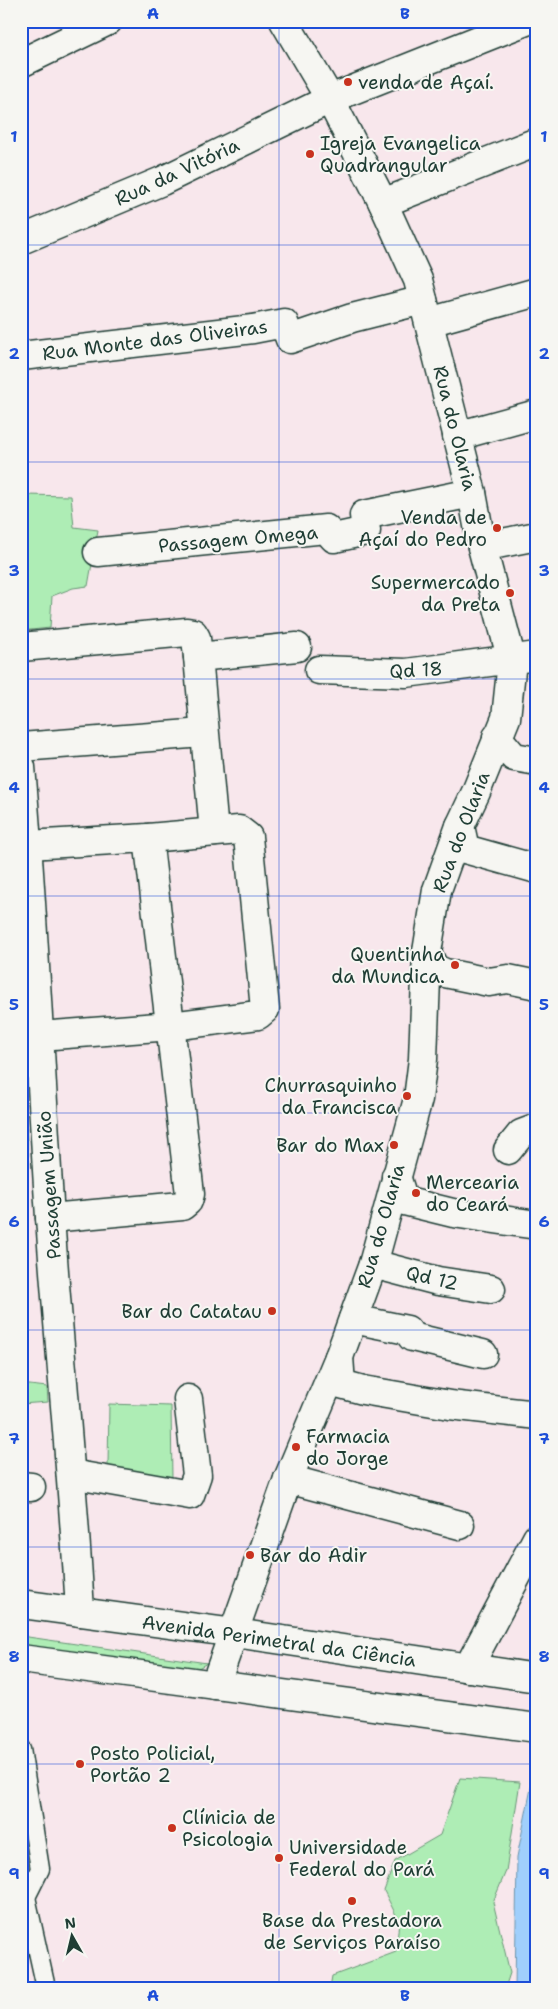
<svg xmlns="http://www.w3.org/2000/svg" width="558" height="2009" font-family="'Shantell Sans',sans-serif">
  <rect width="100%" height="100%" fill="#f8e7ec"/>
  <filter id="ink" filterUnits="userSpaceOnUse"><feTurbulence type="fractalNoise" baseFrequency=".02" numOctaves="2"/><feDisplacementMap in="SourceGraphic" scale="10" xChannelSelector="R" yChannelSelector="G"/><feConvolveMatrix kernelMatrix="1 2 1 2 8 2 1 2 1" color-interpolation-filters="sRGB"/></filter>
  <g filter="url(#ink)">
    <g fill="#aeedb5" stroke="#669574">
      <polygon points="26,495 71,496 74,527 98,530 88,586 73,588 52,596 50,628 21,631 21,504"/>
      <polygon points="21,1036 28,1156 21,1156"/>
      <polygon points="21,1384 47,1387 48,1402 21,1404"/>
      <polygon points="109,1404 171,1406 172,1479 108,1466"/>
      <polygon points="21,1636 207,1663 188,1674 21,1652"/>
      <polygon points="460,1778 520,1782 506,1871 493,1902 510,1973 505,1988 330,1988 332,1976 396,1952 399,1921 384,1891 395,1861 440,1835"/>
    </g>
    <polygon fill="#a0cffc" stroke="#6c95ac" points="537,1759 537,1988 515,1988 517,1857"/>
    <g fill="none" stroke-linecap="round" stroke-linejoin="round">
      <g stroke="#1f3d34" stroke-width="21">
        <g id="lane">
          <polyline points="21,1749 40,1869 26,1897"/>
          <polyline points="21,1889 26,1897 46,1988"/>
        </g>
      </g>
      <g stroke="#1f3d34" stroke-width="31">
        <g id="street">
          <polyline points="21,63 108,21"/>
          <polyline points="383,203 537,142"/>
          <polyline points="21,240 162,181 330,99 526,21"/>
          <polyline points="429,322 537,292"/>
          <polyline points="21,356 253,329 284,323 290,339 352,318 423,300"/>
          <polyline points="457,436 537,414"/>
          <polyline points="482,547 537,536"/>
          <polyline points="98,552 326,529 334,538 366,531 364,515 472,493"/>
          <polyline points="21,647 187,632 193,633 196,638 198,657 214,832"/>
          <polyline points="198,657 297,647"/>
          <polyline points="319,670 406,673 537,656"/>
          <polyline points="497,737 514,757 537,761"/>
          <polyline points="21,747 203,733"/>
          <path d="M 21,767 C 34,917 40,1067 50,1217 C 59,1349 73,1480 80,1612"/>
          <polyline points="460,826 465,849 537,869"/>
          <polyline points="28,845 148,838 239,830 248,837 265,1009 258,1015 171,1026 40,1036"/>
          <polyline points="427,952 434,968 445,973 489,982 508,979 537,985"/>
          <polyline points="508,1150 521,1134 537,1128"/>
          <polyline points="396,1176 404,1201 453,1213 537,1225"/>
          <polyline points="50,1218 182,1206 188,1201 190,1194 148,838"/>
          <polyline points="373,1264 438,1281 491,1289"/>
          <polyline points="353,1319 407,1330 412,1337 483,1354"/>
          <polyline points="339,1357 341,1384 363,1390 450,1405 537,1415"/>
          <polyline points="71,1474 190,1495 197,1475 188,1399"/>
          <polyline points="288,1479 460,1525"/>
          <polyline points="21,1486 31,1487"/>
          <polyline points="468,1668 537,1538"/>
          <polyline points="215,1685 288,1479 339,1357 373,1264 418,1099 423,1059 427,952 437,890 460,826 476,792 506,718 512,661 482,547 472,493 418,280 383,203 330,99 284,21"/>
        </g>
      </g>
      <g stroke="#1f3d34" stroke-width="31">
        <g id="secondary">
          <polyline points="21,1604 235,1633 537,1678"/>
          <polyline points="21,1659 537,1728"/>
        </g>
      </g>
      <use href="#lane" stroke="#f6f6f2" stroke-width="18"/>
      <use href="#street" stroke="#f6f6f2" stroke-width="28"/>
      <use href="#secondary" stroke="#f6f6f2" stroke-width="28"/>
    </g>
  </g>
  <path fill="none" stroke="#1d4ed8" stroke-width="1" stroke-opacity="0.55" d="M 279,21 L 279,1988M 21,245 L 537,245M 21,462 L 537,462M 21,679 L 537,679M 21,896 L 537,896M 21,1113 L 537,1113M 21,1330 L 537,1330M 21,1547 L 537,1547M 21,1764 L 537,1764"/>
  <g fill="#c8321e" stroke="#f6f6f2" stroke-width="2">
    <circle cx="348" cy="82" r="5"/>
    <circle cx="310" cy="154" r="5"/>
    <circle cx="497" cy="528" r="5"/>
    <circle cx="510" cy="593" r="5"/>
    <circle cx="455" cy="965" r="5"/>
    <circle cx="407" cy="1096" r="5"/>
    <circle cx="394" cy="1145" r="5"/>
    <circle cx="416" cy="1193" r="5"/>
    <circle cx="272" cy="1311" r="5"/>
    <circle cx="296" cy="1447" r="5"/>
    <circle cx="250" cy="1555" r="5"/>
    <circle cx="80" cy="1764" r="5"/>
    <circle cx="172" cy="1828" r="5"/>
    <circle cx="279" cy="1858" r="5"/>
    <circle cx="352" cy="1901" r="5"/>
  </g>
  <g text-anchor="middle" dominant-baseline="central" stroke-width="4" stroke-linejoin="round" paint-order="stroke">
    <g font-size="19" fill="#1f3d34" stroke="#f6f6f2" text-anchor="start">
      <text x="358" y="82">venda de Açaí.</text>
      <text x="320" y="143">Igreja Evangelica<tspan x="320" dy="22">Quadrangular</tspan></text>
      <text x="487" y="517" text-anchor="end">Venda de<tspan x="487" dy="22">Açaí do Pedro</tspan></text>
      <text x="500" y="582" text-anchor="end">Supermercado<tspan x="500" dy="22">da Preta</tspan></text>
      <text x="445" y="954" text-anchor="end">Quentinha<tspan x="445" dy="22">da Mundica.</tspan></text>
      <text x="397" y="1085" text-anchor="end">Churrasquinho<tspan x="397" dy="22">da Francisca</tspan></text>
      <text x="384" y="1145" text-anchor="end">Bar do Max</text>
      <text x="426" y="1182">Mercearia<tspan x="426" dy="22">do Ceará</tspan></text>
      <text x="262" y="1311" text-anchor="end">Bar do Catatau</text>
      <text x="306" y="1436">Farmacia<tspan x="306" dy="22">do Jorge</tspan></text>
      <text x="260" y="1555">Bar do Adir</text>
      <text x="90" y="1753">Posto Policial,<tspan x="90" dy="22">Portão 2</tspan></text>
      <text x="182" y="1817">Clínicia de<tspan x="182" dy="22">Psicologia</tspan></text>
      <text x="289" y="1847">Universidade<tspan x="289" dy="22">Federal do Pará</tspan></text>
      <text x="352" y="1920" text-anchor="middle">Base da Prestadora<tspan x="352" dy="22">de Serviços Paraíso</tspan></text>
    </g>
    <g font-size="19" fill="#1f3d34" stroke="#f6f6f2">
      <text transform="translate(177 172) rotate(-25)">Rua da Vitória</text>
      <text transform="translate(155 340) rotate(-7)">Rua Monte das Oliveiras</text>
      <text transform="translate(455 428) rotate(76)">Rua do Olaria</text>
      <text transform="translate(238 539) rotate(-5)">Passagem Omega</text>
      <text transform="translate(416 670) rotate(-3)">Qd 18</text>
      <text transform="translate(461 832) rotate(-69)">Rua do Olaria</text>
      <text transform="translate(49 1185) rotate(-94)">Passagem União</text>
      <text transform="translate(381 1226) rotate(-74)">Rua do Olaria</text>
      <text transform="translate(432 1278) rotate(13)">Qd 12</text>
      <text transform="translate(279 1641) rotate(8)">Avenida Perimetral da Ciência</text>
    </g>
  </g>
  <rect width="558" height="2009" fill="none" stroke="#f6f6f2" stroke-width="55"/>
  <g transform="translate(72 1936) rotate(352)" stroke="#f6f6f2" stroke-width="4" paint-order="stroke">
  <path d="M0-4L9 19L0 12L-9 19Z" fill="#1f3d34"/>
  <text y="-8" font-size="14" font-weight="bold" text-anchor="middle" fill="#1f3d34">N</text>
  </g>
  <rect x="28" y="28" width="502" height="1954" fill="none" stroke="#1d4ed8" stroke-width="2"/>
  <g font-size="16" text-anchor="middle" font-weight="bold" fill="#1d4ed8">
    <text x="153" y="19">A</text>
    <text x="405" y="19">B</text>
    <text x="14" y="142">1</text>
    <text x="544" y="142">1</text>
    <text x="14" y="359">2</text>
    <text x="544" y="359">2</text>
    <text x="14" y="576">3</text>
    <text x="544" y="576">3</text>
    <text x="14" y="793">4</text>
    <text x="544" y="793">4</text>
    <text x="14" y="1010">5</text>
    <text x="544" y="1010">5</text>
    <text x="14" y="1227">6</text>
    <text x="544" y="1227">6</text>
    <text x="14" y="1444">7</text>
    <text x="544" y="1444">7</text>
    <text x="14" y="1662">8</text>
    <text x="544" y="1662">8</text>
    <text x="14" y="1879">9</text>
    <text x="544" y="1879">9</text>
    <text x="153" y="2001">A</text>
    <text x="405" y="2001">B</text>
  </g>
</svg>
